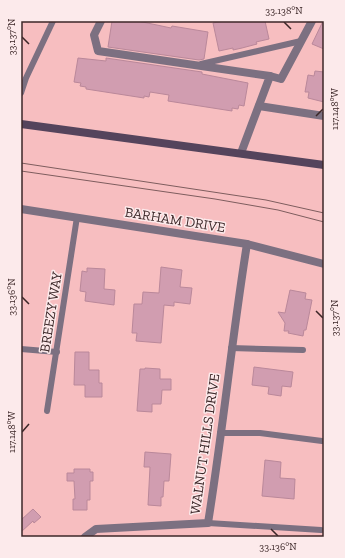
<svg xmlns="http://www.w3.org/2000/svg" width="345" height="558" font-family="'Zilla Slab',serif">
  <rect width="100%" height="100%" fill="#f7bec0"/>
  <g fill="#d19db0" stroke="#ba889a">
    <polygon points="112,21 138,21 171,28 172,26 208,32 204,59 199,60 108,47"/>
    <polygon points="224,21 265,21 269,39 256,42 257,44 242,48 233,50 233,48 219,51 213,23"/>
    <polygon points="323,21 324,21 324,49 312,44"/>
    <polygon points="78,58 106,61 106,58 202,72 202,74 248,83 244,106 239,105 238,109 232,108 232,111 168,101 169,95 150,92 149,97 144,96 144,98 86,89 86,87 80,86 81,83 74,82"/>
    <polygon points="315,71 324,72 324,102 308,98 309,92 305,92 308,75 314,76"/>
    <polygon points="161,267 182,270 180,287 192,288 190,304 174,302 174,306 164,305 161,343 136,341 137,333 132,333 134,304 142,304 143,292 159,293"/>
    <polygon points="87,268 105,269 104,289 115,290 114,305 85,301 86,292 80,291 82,271 87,272"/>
    <polygon points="290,290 306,293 305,299 312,300 306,330 304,330 303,336 288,333 289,331 284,331 285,323 278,312 285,313"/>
    <polygon points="75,352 89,352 89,370 99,370 99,383 102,383 102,397 85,397 85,385 74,385"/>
    <polygon points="254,367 293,372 291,387 282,386 281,396 268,394 269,387 252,385"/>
    <polygon points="145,368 160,369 160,379 171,379 171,390 162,390 161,404 152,404 152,412 137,411 140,369 145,369"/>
    <polygon points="145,452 171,454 169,481 164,481 163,497 161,497 161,506 148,505 150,467 144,467"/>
    <polygon points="265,460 281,462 280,478 295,479 294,499 262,496"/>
    <polygon points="74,469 90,469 90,472 93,472 93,481 90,481 90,500 87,500 87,510 73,510 73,499 75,499 74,481 67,481 67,473 74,473"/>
    <polygon points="33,509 41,517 34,523 33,521 21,532 21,520"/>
  </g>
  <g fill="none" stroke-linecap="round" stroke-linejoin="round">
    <g stroke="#7c7081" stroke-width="6">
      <polyline points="201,64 301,41"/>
      <polyline points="21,93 26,78 53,21"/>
      <polyline points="231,348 303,350"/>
      <polyline points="21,349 57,352"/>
      <polyline points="47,411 77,217"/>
      <polyline points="220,433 260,433 322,441"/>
      <polyline points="208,523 321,530"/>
    </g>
    <g stroke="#7c7081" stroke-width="8">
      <polyline points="101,21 94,35 98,51 270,76 241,153"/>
      <polyline points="270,76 281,79 312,21"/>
      <polyline points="259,106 324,116"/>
      <path d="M 85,537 L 96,529 L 208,523 C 223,430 232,337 247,244"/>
    </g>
    <polyline stroke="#7c7081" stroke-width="8" points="21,209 247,244 324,264"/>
    <polyline stroke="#55445c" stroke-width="8" points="21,124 324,165"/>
    <g stroke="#7e5d5e" stroke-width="1">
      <polyline points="21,163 266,200 324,213"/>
      <polyline points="21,171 215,199 278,210 324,222"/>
    </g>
  </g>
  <path fill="none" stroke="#3c2728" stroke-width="1.5" d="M 284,22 L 291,29M 22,37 L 29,44M 316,116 L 323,109M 22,297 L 29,304M 316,311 L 323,318M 22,432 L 29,424M 271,529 L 278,536"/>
  <g text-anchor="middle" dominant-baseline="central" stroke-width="3" stroke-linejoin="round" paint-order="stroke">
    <g font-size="14" fill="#3c2728" stroke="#fceaeb">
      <text transform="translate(175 220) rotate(9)">BARHAM DRIVE</text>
      <text transform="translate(51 312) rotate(-81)">BREEZY WAY</text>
      <text transform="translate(205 444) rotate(-82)">WALNUT HILLS DRIVE</text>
    </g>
  </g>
  <rect width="345" height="558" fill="none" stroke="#fceaeb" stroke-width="44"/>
  <rect x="22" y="22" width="301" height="514" fill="none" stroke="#3c2728" stroke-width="1.5"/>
  <g font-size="10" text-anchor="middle" fill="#3c2728">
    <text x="284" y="14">33.138°N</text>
    <text transform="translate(11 37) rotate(-90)" y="4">33.137°N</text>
    <text transform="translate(334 109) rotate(-90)" y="4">117.148°W</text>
    <text transform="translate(11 297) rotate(-90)" y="4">33.136°N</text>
    <text transform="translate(334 318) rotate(-90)" y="4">33.137°N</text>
    <text transform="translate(11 432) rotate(-90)" y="4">117.148°W</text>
    <text x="278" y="550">33.136°N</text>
  </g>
</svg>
